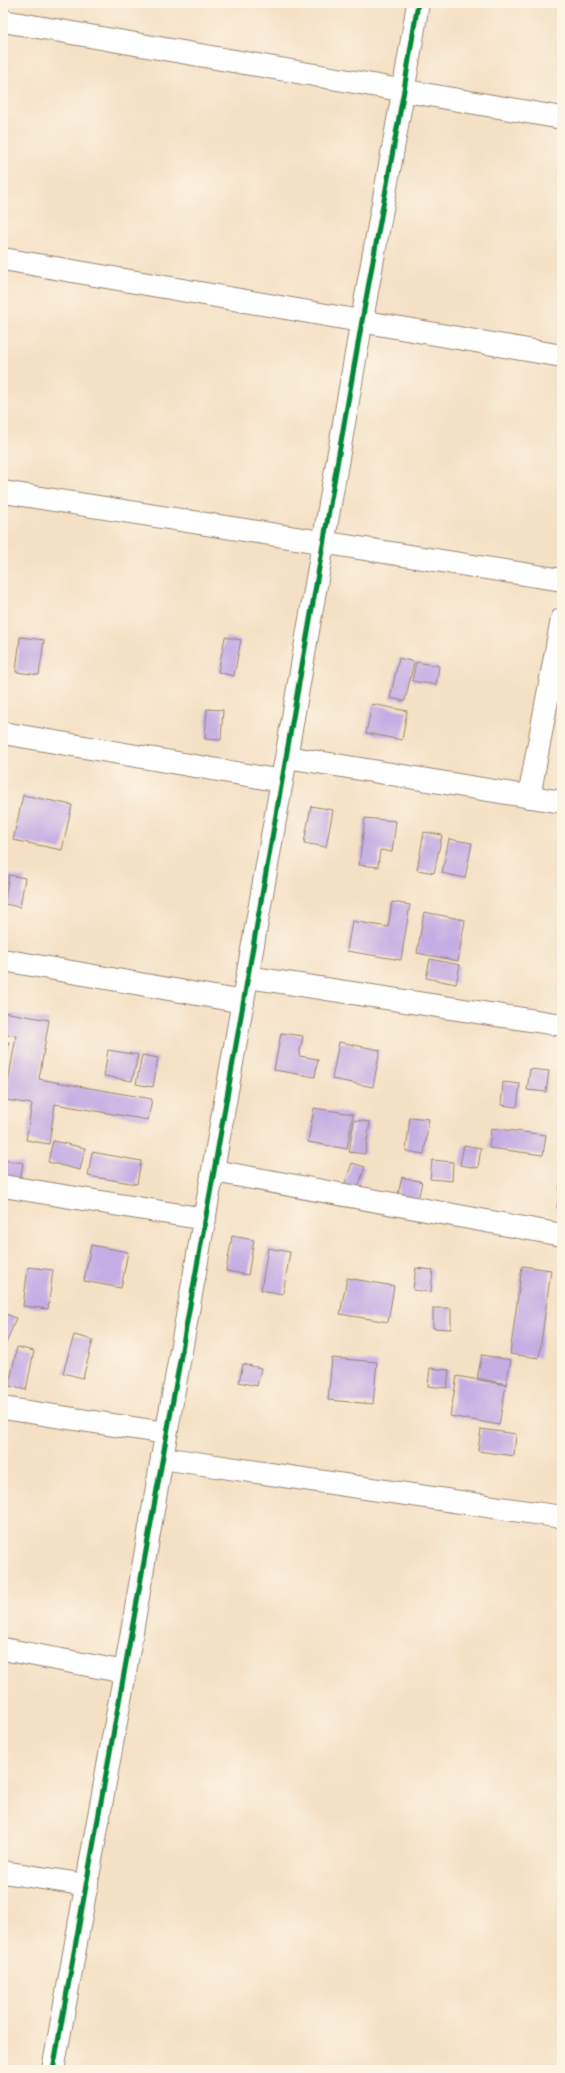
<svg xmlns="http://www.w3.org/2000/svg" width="565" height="2073" font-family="Sriracha,sans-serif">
  <rect width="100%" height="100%" fill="#fcf5e5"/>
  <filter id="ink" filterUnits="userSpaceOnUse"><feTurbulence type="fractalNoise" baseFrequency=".025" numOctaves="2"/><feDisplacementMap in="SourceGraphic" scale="8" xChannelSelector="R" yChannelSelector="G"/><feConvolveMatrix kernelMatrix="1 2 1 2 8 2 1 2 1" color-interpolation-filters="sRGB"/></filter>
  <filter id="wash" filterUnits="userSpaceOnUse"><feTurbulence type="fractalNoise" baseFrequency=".012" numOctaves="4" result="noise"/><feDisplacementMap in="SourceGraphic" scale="16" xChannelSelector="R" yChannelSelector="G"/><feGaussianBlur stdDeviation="0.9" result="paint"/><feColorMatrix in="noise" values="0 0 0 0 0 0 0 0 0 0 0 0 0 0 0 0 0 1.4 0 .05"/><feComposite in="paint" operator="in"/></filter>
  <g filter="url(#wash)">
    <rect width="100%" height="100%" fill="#f4e0c4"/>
    <g id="blocks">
      <g fill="#c3ade4">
        <polygon points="20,637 44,640 39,675 16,672"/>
        <polygon points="225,637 241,640 234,676 218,672"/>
        <polygon points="399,658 414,662 405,701 390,698"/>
        <polygon points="416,662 439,666 436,685 412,681"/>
        <polygon points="372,704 407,711 402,740 366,733"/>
        <polygon points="207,709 223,710 221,740 205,739"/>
        <polygon points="23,795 72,805 62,850 13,840"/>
        <polygon points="311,806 333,810 326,847 304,843"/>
        <polygon points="365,818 396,821 392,852 380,850 378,867 359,865"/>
        <polygon points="424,832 442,835 434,873 417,870"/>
        <polygon points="449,839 472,843 465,878 442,873"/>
        <polygon points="9,875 25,878 20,907 4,904"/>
        <polygon points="392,902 410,905 401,960 347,951 352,921 388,927"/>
        <polygon points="424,912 465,920 458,961 417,953"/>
        <polygon points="430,959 460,965 456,984 426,978"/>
        <polygon points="3,1012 49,1020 39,1079 152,1099 148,1120 55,1104 49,1144 26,1140 32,1104 5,1100 16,1036 3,1034"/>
        <polygon points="281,1033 303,1036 299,1056 318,1059 315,1077 274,1070"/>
        <polygon points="3,1041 9,1042 4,1071 3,1071"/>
        <polygon points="339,1042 380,1050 373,1087 332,1079"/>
        <polygon points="108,1050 138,1055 132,1081 104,1076"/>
        <polygon points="142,1055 158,1058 153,1087 136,1084"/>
        <polygon points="530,1069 549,1071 546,1092 527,1090"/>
        <polygon points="503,1082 520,1084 517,1107 501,1105"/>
        <polygon points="314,1108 353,1114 347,1149 308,1142"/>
        <polygon points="410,1117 429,1119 424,1154 406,1151"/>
        <polygon points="354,1120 370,1122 365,1154 349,1152"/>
        <polygon points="491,1128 546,1135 543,1155 489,1148"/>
        <polygon points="53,1141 85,1148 80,1170 48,1162"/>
        <polygon points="464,1145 481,1148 478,1168 460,1165"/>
        <polygon points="92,1152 141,1161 137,1184 88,1176"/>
        <polygon points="3,1160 23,1163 18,1192 3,1190"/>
        <polygon points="432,1160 453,1162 452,1181 430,1179"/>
        <polygon points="352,1163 365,1167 356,1193 343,1188"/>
        <polygon points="402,1177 422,1182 417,1204 397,1199"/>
        <polygon points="560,1184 562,1184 562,1208 557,1208"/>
        <polygon points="232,1236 254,1240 248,1275 226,1271"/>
        <polygon points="91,1245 128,1252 121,1288 84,1281"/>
        <polygon points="268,1248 290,1252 283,1294 261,1290"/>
        <polygon points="522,1266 551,1270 539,1358 510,1354"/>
        <polygon points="28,1267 53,1270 48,1309 23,1306"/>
        <polygon points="416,1268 433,1270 431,1292 413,1290"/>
        <polygon points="347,1278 394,1286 388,1322 340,1314"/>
        <polygon points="433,1308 451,1308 451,1329 433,1328"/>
        <polygon points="3,1313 16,1318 6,1344 3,1343"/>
        <polygon points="74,1335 93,1340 83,1378 63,1373"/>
        <polygon points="17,1347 34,1351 26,1390 9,1386"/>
        <polygon points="482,1355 511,1360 506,1384 477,1378"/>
        <polygon points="332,1358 377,1362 373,1404 328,1400"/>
        <polygon points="243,1364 261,1368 257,1386 239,1382"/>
        <polygon points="430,1368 449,1370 447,1388 428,1386"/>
        <polygon points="457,1376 506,1385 499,1425 450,1416"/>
        <polygon points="481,1429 516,1434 514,1456 478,1451"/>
      </g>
    </g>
  </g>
  <g filter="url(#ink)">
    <use href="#blocks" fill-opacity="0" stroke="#988571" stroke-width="1"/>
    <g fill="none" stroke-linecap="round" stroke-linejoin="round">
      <g stroke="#988571" stroke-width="24">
        <g id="minor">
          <polyline points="3,21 562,118"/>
          <polyline points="3,259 562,356"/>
          <polyline points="3,492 562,580"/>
          <polyline points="3,733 282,781"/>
          <polyline points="287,757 562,802"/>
          <polyline points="529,797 562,619"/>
          <polyline points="3,960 243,1002"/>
          <polyline points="248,977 562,1025"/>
          <polyline points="214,1171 562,1235"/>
          <polyline points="3,1186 205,1219"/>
          <polyline points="3,1408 166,1433"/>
          <polyline points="3,1649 125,1672"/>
          <polyline points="3,1872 87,1885"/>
          <polyline points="53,2070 125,1672 162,1458"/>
        </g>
      </g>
      <g stroke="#988571" stroke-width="24">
        <path id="tertiary" d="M 418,3 C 401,111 380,217 361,325 C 296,703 230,1080 162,1458 L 562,1517"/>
      </g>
      <use href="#minor" stroke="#fff" stroke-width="22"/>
      <use href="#tertiary" stroke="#fff" stroke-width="22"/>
      <g stroke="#fcf5e5" stroke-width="8">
        <polyline id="cycleway" points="53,2070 214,1171 362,321 404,90 418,3"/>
      </g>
      <use href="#cycleway" stroke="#00873e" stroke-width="5"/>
    </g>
  </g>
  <rect width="565" height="2073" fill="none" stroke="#fcf5e5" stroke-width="16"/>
</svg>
